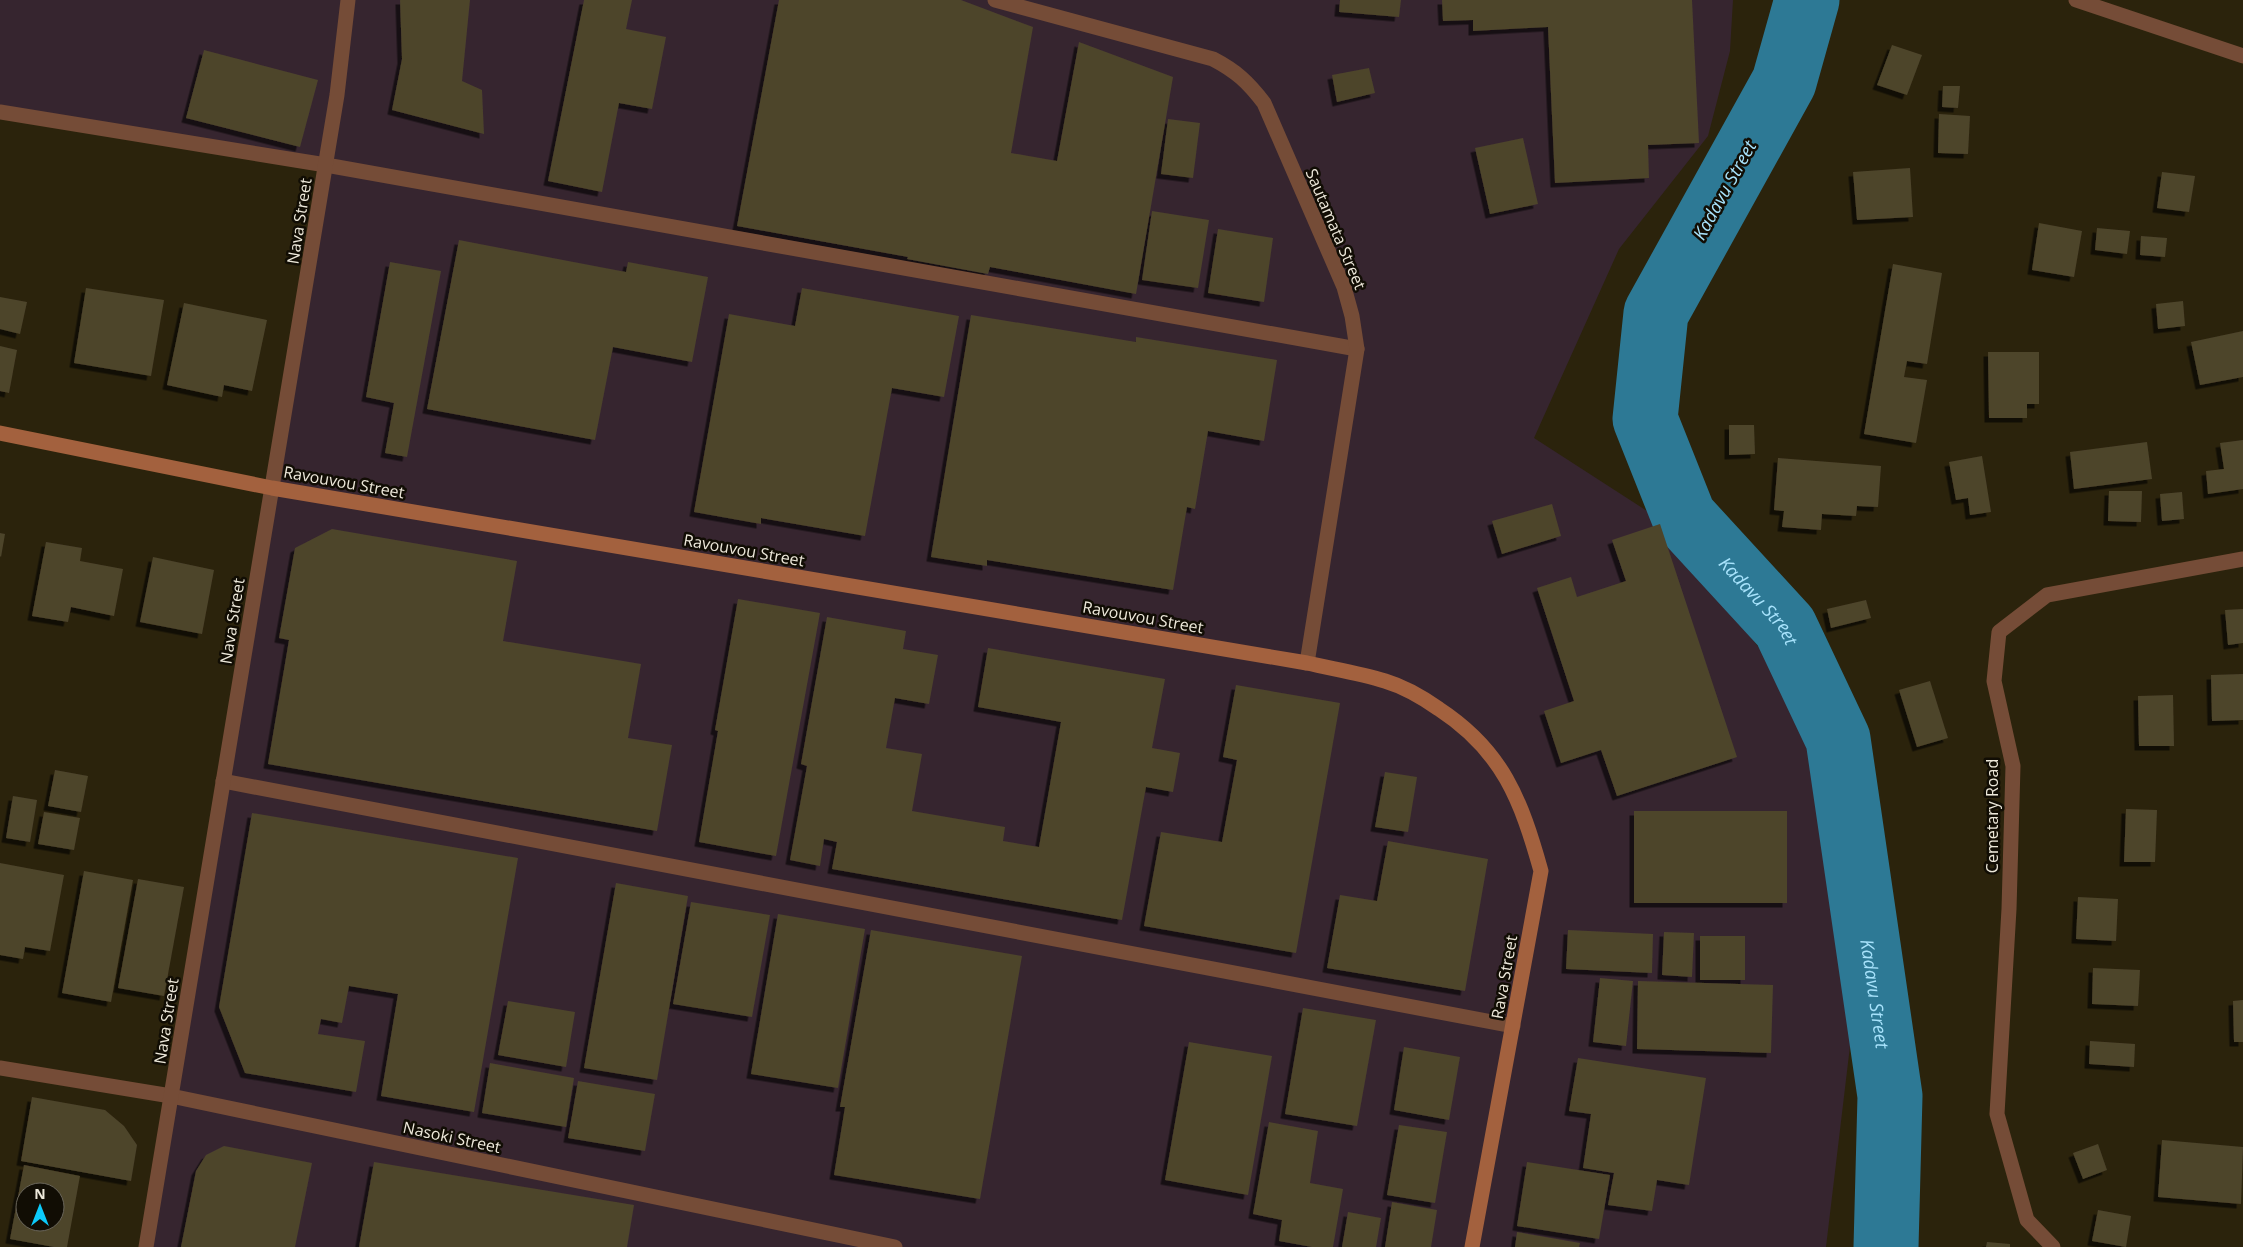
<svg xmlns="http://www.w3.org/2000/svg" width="2243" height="1247" font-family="'Open Sans',sans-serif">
  <defs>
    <filter id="shadow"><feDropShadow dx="-4.5" dy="4.5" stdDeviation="0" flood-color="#0009"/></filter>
  </defs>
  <rect width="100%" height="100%" fill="#2b230c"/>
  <polygon fill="#36252f" points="0,0 1733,0 1730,51 1708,136 1619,249 1534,438 1661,520 1776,670 1833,798 1859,971 1826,1247 146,1247 326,165 0,112"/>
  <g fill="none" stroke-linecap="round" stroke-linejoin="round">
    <path stroke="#2d7995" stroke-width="65" id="s1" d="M 1807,0 L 1784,82 L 1656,313 L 1645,419 L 1684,517 L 1785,627 L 1838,739 L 1890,1096 L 1886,1247"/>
  </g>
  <g fill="#4d442c" fill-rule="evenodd" filter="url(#shadow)">
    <polygon points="400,0 470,0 462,81 482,90 484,134 392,110 402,59"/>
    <polygon points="584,0 632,0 626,29 666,37 652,109 619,103 602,192 548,181"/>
    <polygon points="779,0 961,0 1033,27 1011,153 1057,161 1079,42 1173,77 1136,294 990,267 988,274 907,259 908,257 737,226"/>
    <polygon points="1340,0 1401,0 1399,17 1339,12"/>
    <polygon points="1442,0 1692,0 1699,143 1648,145 1649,178 1555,183 1548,27 1473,31 1473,20 1443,21"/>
    <polygon points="1892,45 1922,55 1907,95 1877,85"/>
    <polygon points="204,50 318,80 300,147 186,118"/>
    <polygon points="1369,68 1375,93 1337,102 1332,75"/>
    <polygon points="1943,86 1960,86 1958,108 1942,107"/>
    <polygon points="1939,114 1970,116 1968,154 1938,153"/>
    <polygon points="1168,119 1200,123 1193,178 1161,174"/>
    <polygon points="1523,138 1538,204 1490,214 1475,148"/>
    <polygon points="1910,168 1913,217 1857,220 1853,172"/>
    <polygon points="2162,172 2195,176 2189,212 2157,208"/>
    <polygon points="1152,211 1209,220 1198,288 1142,280"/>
    <polygon points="2039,223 2082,231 2074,277 2032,270"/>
    <polygon points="2097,228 2130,231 2127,254 2095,250"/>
    <polygon points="1218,229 1273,238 1264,302 1208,293"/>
    <polygon points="2141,236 2167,238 2165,257 2140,255"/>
    <polygon points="459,240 626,272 628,262 708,277 692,362 613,347 595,440 427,409"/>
    <polygon points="390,262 441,271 407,457 385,453 394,403 366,397"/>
    <polygon points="1893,264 1942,273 1927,364 1907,361 1904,377 1927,380 1916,443 1864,434"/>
    <polygon points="86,288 164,300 151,376 74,363"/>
    <polygon points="802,288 959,316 944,397 892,388 865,536 761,518 761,524 694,512 729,314 795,326"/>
    <polygon points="0,297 27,302 20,334 0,329"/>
    <polygon points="2183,301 2185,326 2158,329 2156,304"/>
    <polygon points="184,303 267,320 252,391 224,385 222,397 167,385"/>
    <polygon points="971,315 1136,342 1136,337 1277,360 1264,441 1208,431 1195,509 1187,507 1173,590 987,560 987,566 931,557"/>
    <polygon points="2243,331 2243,377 2200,385 2191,342"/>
    <polygon points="0,346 17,350 9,393 0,391"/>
    <polygon points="1988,352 2039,352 2039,404 2027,404 2027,418 1989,418"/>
    <polygon points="1729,425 1754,425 1755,454 1729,455"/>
    <polygon points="2243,440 2243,489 2208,494 2206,471 2224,469 2220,443"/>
    <polygon points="2147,442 2152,479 2074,489 2070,452"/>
    <polygon points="1982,456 1991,512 1970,515 1968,498 1956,500 1949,462"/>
    <polygon points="1778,458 1881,466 1878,507 1857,506 1856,516 1822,514 1821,530 1782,527 1784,511 1774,510"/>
    <polygon points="2109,491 2142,491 2141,522 2108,521"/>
    <polygon points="2182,492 2184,519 2162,521 2160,494"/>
    <polygon points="1552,504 1561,536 1502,554 1492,521"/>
    <polygon points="1660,524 1737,757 1617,796 1601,750 1561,763 1544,711 1574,701 1537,588 1571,577 1577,597 1626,581 1612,540"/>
    <polygon points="332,529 517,561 503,641 641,664 628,738 672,745 657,831 268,764 289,640 279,638 295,548"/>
    <polygon points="0,533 5,534 1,557 0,556"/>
    <polygon points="46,542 82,548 80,561 123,569 114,616 71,607 68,622 32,616"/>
    <polygon points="153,557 214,570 202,634 140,622"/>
    <polygon points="738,599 820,613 776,856 699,842 718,731 715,730"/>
    <polygon points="1866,600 1871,618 1831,628 1827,609"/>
    <polygon points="2243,609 2243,643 2228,645 2225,610"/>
    <polygon points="827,617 906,631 903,649 938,655 929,704 895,698 886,748 922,754 912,811 1005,827 1003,841 1039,847 1061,722 978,707 988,648 1165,679 1152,748 1180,753 1173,792 1146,787 1122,920 832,869 837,842 824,839 820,866 790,860 807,766 801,764"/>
    <polygon points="2243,674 2243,720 2212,721 2211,675"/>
    <polygon points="1930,681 1948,738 1917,747 1899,690"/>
    <polygon points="1236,685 1340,703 1296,953 1144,926 1161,832 1222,842 1237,760 1223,757"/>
    <polygon points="2173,695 2174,746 2139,746 2138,696"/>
    <polygon points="55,770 88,776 81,812 48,806"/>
    <polygon points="1385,772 1417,777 1408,832 1375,827"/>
    <polygon points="13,796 37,800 30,842 6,838"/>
    <polygon points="2126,809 2157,810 2155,862 2124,862"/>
    <rect x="1634" y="811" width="153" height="92"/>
    <polygon points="44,812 80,818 74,850 38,844"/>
    <polygon points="252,813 518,858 474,1112 381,1096 398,994 349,986 342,1023 321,1019 318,1034 365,1041 356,1092 245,1073 219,1007"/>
    <polygon points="1388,841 1488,859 1465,991 1327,968 1340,895 1377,901"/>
    <polygon points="0,863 64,875 50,951 25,947 23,959 0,955"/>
    <polygon points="84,871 133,880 111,1002 62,993"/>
    <polygon points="138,879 184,887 164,996 118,988"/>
    <polygon points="616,883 688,896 657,1080 584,1068"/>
    <polygon points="2078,897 2118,899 2116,941 2076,939"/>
    <polygon points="691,902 770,915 752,1017 673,1004"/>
    <polygon points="778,914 865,929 838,1088 751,1074"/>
    <polygon points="871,930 1022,956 980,1199 834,1175 845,1107 840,1107"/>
    <polygon points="1568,930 1653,934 1652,973 1566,969"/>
    <polygon points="1664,932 1694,933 1692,977 1662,975"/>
    <rect x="1700" y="936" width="45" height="44"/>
    <polygon points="2093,968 2140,970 2138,1006 2092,1004"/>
    <polygon points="1600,978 1633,981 1626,1046 1593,1042"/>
    <polygon points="1638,981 1773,985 1771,1053 1637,1049"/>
    <polygon points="2243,1000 2243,1042 2234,1042 2233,1001"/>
    <polygon points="508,1001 575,1012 566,1067 498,1055"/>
    <polygon points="1303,1008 1376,1020 1357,1126 1285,1114"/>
    <polygon points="2090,1041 2135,1044 2134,1067 2089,1064"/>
    <polygon points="1189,1042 1272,1056 1248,1195 1165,1180"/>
    <polygon points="1404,1047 1460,1057 1449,1120 1394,1110"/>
    <polygon points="1578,1058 1706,1078 1689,1185 1657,1180 1652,1211 1608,1205 1614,1173 1583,1168 1591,1114 1569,1111"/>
    <polygon points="490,1063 574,1078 566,1127 482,1113"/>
    <polygon points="578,1081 655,1094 645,1151 568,1138"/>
    <polygon points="32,1097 105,1110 124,1126 137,1145 131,1181 21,1161"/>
    <polygon points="1269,1122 1318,1131 1310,1183 1343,1189 1333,1247 1312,1247 1279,1241 1282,1220 1253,1214"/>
    <polygon points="1399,1125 1447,1132 1435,1203 1387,1195"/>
    <polygon points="2162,1140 2243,1147 2241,1204 2158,1197"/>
    <polygon points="2098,1144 2107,1170 2083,1179 2073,1153"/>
    <polygon points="224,1146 312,1163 295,1247 181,1247 196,1171 206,1155"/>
    <polygon points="374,1162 634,1205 627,1247 359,1247"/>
    <polygon points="1527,1162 1610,1175 1599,1239 1517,1226"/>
    <path d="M 24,1165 L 80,1176 L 67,1247 L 54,1247 L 10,1239 ZM 25,1192 L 55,1192 L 55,1222 L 25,1222 Z"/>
    <polygon points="1392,1202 1437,1210 1431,1247 1385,1247"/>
    <polygon points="2098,1210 2131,1216 2126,1247 2092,1241"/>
    <polygon points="1348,1212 1381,1218 1376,1247 1342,1247"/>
    <polygon points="1517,1232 1580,1243 1579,1247 1515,1247"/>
    <polygon points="1987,1242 2010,1244 2010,1247 1986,1247"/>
  </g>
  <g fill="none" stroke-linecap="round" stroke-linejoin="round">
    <polyline stroke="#754c37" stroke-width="15" points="223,781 1513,1026"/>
    <g stroke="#754c37" stroke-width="15">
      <polyline points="2076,0 2243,56"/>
      <polyline points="0,112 326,165 1357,349"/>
      <polyline points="0,1068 171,1096 895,1247"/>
      <polyline points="2053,1247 2027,1220 1997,1114 2009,909 2013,766 1994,681 1999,632 2047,595 2243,559"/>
    </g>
    <g stroke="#754c37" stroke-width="15">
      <path d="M 995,0 L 1213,59 C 1236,71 1248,82 1264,103 L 1344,287 L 1352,316 L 1357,349 L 1307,663"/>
      <polyline points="146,1247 337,95 348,0"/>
    </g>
    <path stroke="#a3613e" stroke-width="15" d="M 0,433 L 272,488 L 1307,663 C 1333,669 1360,673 1385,681 C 1405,687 1422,697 1439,709 C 1503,751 1521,800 1541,871 L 1472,1247"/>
  </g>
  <g text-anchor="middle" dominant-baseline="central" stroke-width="5" stroke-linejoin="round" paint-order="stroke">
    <g font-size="16" fill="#ede8da" stroke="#110d04">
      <text transform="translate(299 221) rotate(-81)">Nava Street</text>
      <text transform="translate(1336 229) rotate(67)">Sautamata Street</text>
      <text transform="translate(344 482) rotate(10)">Ravouvou Street</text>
      <text transform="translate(744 550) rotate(10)">Ravouvou Street</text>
      <text transform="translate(1143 617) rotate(10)">Ravouvou Street</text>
      <text transform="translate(232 621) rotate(-81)">Nava Street</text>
      <text transform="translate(1992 816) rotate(-90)">Cemetary Road</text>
      <text transform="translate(1504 977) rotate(-80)">Rava Street</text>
      <text transform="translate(166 1021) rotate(-81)">Nava Street</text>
      <text transform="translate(452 1137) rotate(12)">Nasoki Street</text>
    </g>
    <g font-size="18" font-style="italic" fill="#a8e3fc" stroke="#110d04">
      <text transform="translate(1724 190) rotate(-61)">Kadavu Street</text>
      <text stroke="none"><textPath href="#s1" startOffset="674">Kadavu Street</textPath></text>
      <text stroke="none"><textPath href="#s1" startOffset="1092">Kadavu Street</textPath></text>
    </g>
  </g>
  <g transform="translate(40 1207)"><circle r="24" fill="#110d04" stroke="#69655a"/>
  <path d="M0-4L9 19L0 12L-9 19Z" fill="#0ccafa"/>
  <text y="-8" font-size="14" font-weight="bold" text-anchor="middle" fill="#ede8da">N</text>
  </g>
</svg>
